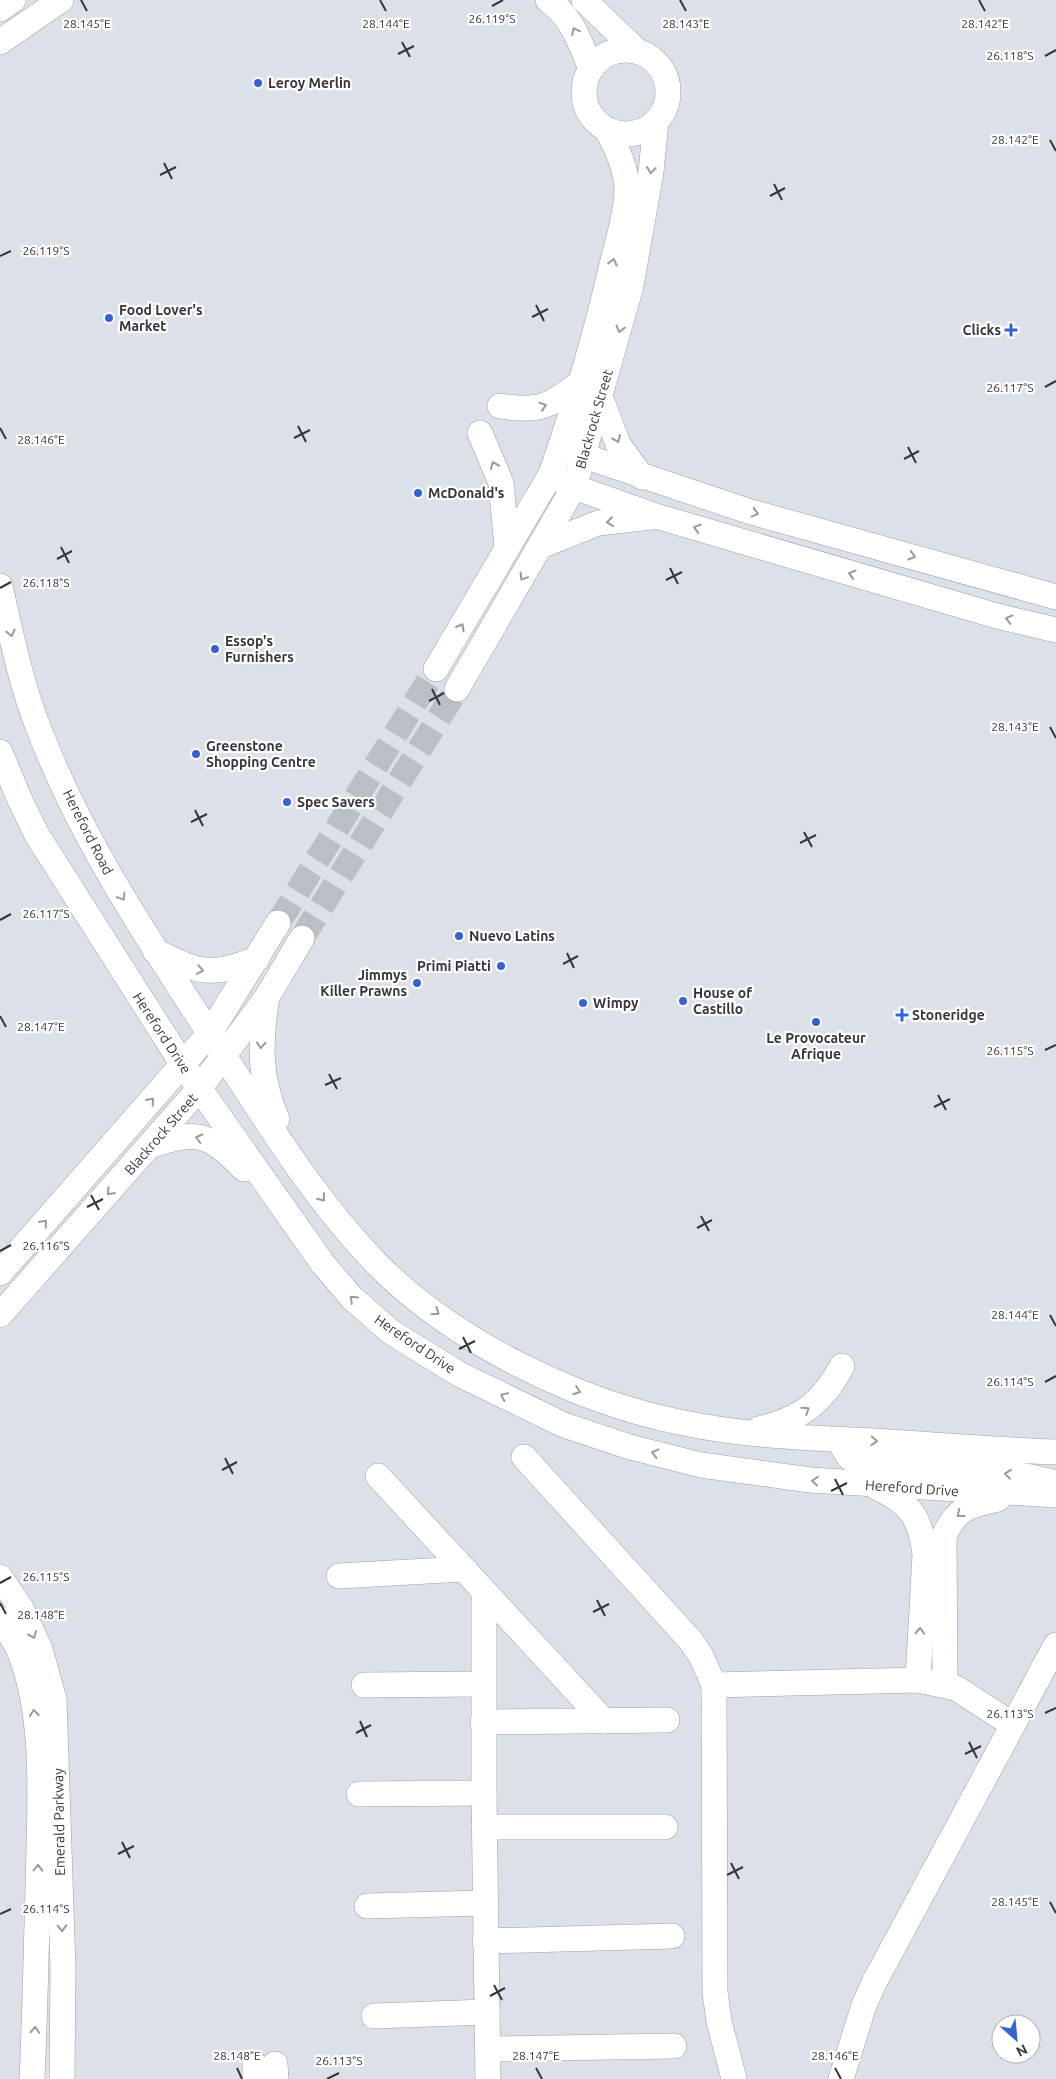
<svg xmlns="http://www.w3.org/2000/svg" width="1056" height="2079" font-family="Ubuntu,sans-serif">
  <rect width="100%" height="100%" fill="#dce0e8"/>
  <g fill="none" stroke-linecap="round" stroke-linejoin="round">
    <g stroke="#babec5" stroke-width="25" stroke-dasharray="25 12" stroke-linecap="butt">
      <polyline points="278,923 436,669"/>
      <polyline points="302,938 457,689"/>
    </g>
    <g stroke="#9b9fa7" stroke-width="26">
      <g id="minor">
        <path d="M 548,0 C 572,17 580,42 591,69"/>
        <polyline points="584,0 636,50"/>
        <polyline points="0,9 13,0"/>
        <polyline points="0,42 61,0"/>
        <circle cx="626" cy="92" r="42"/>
        <polyline points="600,396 618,444 642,477"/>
        <path d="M 500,406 C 539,412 549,407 580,383"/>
        <polyline points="480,433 501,483 507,547"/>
        <polyline points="570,449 584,456 748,511 1056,597"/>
        <polyline points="559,479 574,487 659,517 997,616 1056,630"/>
        <polyline points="541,546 598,523 651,517"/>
        <path d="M 0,586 C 11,634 21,685 40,732 C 81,838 144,933 206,1028 C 260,1110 311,1197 380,1267 C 454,1341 576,1401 679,1422 C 748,1437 819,1438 890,1442 C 945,1446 1000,1450 1056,1452"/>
        <path d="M 436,669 L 551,474 C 574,408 594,341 610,273 C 616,246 626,219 627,191 C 627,169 617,149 607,130"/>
        <polyline points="457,689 574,487 631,286 651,172 656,121"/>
        <polyline points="0,752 19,798 37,835 183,1065 323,1264 352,1298 391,1332 459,1374 564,1425 630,1447 701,1465 810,1480 1056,1495"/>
        <path d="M 155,951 C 200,973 209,977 257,959"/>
        <path d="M 266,1002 C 260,1046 259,1077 277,1119"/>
        <path d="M 152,1145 C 199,1130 208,1133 244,1169"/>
        <polyline points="0,1273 210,1033 278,923"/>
        <polyline points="0,1315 199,1089 267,997 302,938"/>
        <path d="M 759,1429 C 800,1419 822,1404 842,1366"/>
        <path d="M 839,1441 L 849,1457 L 854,1461 C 917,1465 995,1466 1056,1483"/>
        <polyline points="524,1457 691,1641 701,1656 714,1685 715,1992 719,2021 734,2079"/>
        <polyline points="378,1476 604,1721"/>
        <path d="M 876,1487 C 910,1503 921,1517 925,1555 L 918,1680"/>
        <polyline points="339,1576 463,1569"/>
        <polyline points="0,1577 21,1608 40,1649 54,1699 63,1968 62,2079"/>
        <polyline points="484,1592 484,1793 488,2079"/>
        <path d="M 0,1619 C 6,1628 13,1638 18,1648 C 48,1719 39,1813 38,1889 C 36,1952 35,2016 32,2079"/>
        <path d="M 945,1684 L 944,1536 C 956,1508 970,1505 998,1499"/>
        <polyline points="364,1685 483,1684"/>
        <polyline points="714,1685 918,1680 956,1688 1013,1725"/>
        <polyline points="483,1722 667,1720"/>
        <polyline points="359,1794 484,1793"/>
        <polyline points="484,1827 665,1827"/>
        <polyline points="367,1906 485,1903"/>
        <polyline points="485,1941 672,1936"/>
        <polyline points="374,2016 487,2012"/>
        <polyline points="487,2049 674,2046"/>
        <polyline points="275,2064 276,2079"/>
        <polyline points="255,2065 255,2079"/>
        <polyline points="841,2079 864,2005 875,1981 1056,1645"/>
      </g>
    </g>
    <use href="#minor" stroke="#fff" stroke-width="25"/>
  </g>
  <defs><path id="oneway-chevron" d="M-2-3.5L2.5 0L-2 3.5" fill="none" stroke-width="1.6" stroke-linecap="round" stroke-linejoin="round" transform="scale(1.25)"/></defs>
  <g stroke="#9a9a9c">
    <use href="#oneway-chevron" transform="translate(575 31) rotate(-116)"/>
    <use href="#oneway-chevron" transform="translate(651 170) rotate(97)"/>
    <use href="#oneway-chevron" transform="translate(613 262) rotate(-76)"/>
    <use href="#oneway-chevron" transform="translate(620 329) rotate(105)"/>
    <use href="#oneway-chevron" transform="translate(543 406) rotate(-18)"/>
    <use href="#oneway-chevron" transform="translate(617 439) rotate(67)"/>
    <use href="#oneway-chevron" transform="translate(494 465) rotate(-112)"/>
    <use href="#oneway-chevron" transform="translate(755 513) rotate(15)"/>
    <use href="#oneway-chevron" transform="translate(610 522) rotate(172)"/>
    <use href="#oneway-chevron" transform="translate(697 528) rotate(-163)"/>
    <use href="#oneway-chevron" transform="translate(912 556) rotate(16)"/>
    <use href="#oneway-chevron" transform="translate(852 574) rotate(-164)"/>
    <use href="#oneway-chevron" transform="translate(523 577) rotate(121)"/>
    <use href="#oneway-chevron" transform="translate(1009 619) rotate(-166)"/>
    <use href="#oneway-chevron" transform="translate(461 627) rotate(-60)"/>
    <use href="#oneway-chevron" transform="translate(11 633) rotate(76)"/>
    <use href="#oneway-chevron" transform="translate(122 897) rotate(59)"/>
    <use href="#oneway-chevron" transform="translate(200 970) rotate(11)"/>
    <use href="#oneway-chevron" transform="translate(261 1045) rotate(93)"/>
    <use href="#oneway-chevron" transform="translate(151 1101) rotate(-49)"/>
    <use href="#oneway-chevron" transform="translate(199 1138) rotate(-166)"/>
    <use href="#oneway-chevron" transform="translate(110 1192) rotate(132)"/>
    <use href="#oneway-chevron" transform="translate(322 1198) rotate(52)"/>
    <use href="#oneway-chevron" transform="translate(44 1223) rotate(-49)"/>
    <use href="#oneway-chevron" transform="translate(353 1299) rotate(-136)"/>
    <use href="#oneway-chevron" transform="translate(436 1312) rotate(34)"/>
    <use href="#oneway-chevron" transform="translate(577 1391) rotate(20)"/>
    <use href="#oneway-chevron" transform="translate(504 1396) rotate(-154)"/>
    <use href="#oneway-chevron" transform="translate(806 1410) rotate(-34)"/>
    <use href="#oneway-chevron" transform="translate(874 1441) rotate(3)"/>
    <use href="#oneway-chevron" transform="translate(655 1453) rotate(-166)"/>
    <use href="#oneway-chevron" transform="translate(1008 1474) rotate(-173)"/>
    <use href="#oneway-chevron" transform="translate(815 1481) rotate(-175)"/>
    <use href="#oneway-chevron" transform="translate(960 1514) rotate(142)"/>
    <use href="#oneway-chevron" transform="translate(920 1631) rotate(-87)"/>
    <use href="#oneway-chevron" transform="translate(33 1635) rotate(66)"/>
    <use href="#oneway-chevron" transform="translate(34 1713) rotate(-97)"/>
    <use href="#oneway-chevron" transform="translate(38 1868) rotate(-89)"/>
    <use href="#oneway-chevron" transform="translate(62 1928) rotate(88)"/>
    <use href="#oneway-chevron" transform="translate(35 2030) rotate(-87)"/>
  </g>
  <path fill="none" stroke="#343639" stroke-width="2" d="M 81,0 L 87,11M 380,0 L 386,11M 680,0 L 686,11M 979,0 L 985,11M 492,6 L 503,0M 402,42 L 410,57M 398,54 L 414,46M 1045,56 L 1056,50M 1050,140 L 1056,151M 164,163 L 172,179M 160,175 L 176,167M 774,184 L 782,200M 770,196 L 785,188M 0,256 L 11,251M 536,305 L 544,321M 532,317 L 548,309M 1045,387 L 1056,381M 298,426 L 306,442M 0,428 L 6,439M 294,438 L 310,430M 908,447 L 916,463M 904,459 L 919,451M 61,547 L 69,563M 57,559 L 72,551M 670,568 L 678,584M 666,580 L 682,572M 0,588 L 11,582M 432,689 L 440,705M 429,701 L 444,693M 1050,727 L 1056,738M 195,810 L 203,826M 191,822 L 207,814M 804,832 L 812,847M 800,843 L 816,835M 0,920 L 11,914M 567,953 L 574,968M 563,964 L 578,956M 0,1016 L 6,1027M 1045,1050 L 1056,1045M 329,1074 L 337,1089M 325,1085 L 341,1078M 938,1095 L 946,1110M 934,1107 L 950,1099M 91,1195 L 99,1210M 87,1207 L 103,1199M 701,1216 L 709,1231M 697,1228 L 712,1220M 0,1251 L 11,1245M 1050,1315 L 1056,1326M 463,1337 L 471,1353M 459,1349 L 475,1341M 1045,1382 L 1056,1376M 225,1458 L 233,1474M 222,1470 L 237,1462M 835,1479 L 843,1495M 831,1491 L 847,1483M 0,1583 L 11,1577M 597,1600 L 605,1616M 0,1603 L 6,1614M 593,1612 L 609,1604M 1045,1713 L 1056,1708M 360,1721 L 367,1737M 356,1733 L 371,1725M 969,1742 L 977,1758M 965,1754 L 981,1746M 122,1842 L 130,1858M 118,1854 L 134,1846M 731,1863 L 739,1879M 727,1875 L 743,1867M 1050,1902 L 1056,1913M 0,1914 L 11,1909M 494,1985 L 502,2000M 490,1996 L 505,1988M 237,2068 L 242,2079M 536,2068 L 542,2079M 835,2068 L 841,2079M 327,2079 L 339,2073"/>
  <g fill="#3563d3" stroke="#fff" stroke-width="2">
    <circle cx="258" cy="83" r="5"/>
    <circle cx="109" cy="318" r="5"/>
    <path d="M1008.5 322.5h5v5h5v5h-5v5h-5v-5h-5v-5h5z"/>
    <circle cx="418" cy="493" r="5"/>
    <circle cx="215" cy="649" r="5"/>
    <circle cx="196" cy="754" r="5"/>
    <circle cx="287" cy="802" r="5"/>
    <circle cx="459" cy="936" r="5"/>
    <circle cx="501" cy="966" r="5"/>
    <circle cx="417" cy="983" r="5"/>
    <circle cx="683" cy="1001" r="5"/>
    <circle cx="583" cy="1003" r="5"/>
    <path d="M899.5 1007.5h5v5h5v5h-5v5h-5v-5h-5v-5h5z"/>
    <circle cx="816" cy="1022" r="5"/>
  </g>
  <g text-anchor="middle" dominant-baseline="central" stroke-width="4.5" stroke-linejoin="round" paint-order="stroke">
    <g font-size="14" font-weight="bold" fill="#343639" stroke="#fff" text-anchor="start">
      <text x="268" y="83">Leroy Merlin</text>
      <text x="119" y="310">Food Lover's<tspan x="119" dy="16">Market</tspan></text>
      <text x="1001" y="330" text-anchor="end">Clicks</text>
      <text x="428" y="493">McDonald's</text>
      <text x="225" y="641">Essop's<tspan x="225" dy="16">Furnishers</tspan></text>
      <text x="206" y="746">Greenstone<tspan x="206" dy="16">Shopping Centre</tspan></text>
      <text x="297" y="802">Spec Savers</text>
      <text x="469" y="936">Nuevo Latins</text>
      <text x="491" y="966" text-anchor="end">Primi Piatti</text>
      <text x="407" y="975" text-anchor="end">Jimmys<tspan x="407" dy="16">Killer Prawns</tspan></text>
      <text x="693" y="993">House of<tspan x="693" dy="16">Castillo</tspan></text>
      <text x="593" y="1003">Wimpy</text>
      <text x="912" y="1015">Stoneridge</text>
      <text x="816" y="1038" text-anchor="middle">Le Provocateur<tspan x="816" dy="16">Afrique</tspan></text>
    </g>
    <g font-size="14" fill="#343639" stroke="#fff">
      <text transform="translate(594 419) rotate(-74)">Blackrock Street</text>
      <text transform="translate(88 832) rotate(63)">Hereford Road</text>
      <text transform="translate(162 1033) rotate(57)">Hereford Drive</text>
      <text transform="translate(161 1134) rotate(-49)">Blackrock Street</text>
      <text transform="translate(415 1344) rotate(34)">Hereford Drive</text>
      <text transform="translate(912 1488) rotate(4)">Hereford Drive</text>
      <text transform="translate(59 1822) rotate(-91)">Emerald Parkway</text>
    </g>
  </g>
  <g font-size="12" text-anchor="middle" fill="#343639" stroke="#fff" stroke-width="4.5" stroke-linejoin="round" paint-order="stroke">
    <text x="492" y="23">26.119°S</text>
    <text x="87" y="28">28.145°E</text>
    <text x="386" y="28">28.144°E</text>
    <text x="686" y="28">28.143°E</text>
    <text x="985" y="28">28.142°E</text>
    <text x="1010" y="60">26.118°S</text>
    <text x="1015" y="144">28.142°E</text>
    <text x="46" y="255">26.119°S</text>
    <text x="1010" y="392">26.117°S</text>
    <text x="41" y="444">28.146°E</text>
    <text x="46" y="587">26.118°S</text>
    <text x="1015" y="731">28.143°E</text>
    <text x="46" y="918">26.117°S</text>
    <text x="41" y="1031">28.147°E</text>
    <text x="1010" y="1055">26.115°S</text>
    <text x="46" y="1250">26.116°S</text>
    <text x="1015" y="1319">28.144°E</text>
    <text x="1010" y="1386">26.114°S</text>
    <text x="46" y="1581">26.115°S</text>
    <text x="41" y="1619">28.148°E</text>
    <text x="1010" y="1718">26.113°S</text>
    <text x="1015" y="1906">28.145°E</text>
    <text x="46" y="1913">26.114°S</text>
    <text x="237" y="2060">28.148°E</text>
    <text x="536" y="2060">28.147°E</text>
    <text x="835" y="2060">28.146°E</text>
    <text x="339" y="2065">26.113°S</text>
  </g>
  <g transform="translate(1016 2039) rotate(153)"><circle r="24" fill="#ffffff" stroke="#aeafb0"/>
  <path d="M0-4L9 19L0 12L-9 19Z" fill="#3563d3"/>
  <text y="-8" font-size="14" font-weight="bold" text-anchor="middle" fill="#343639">N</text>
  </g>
</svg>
